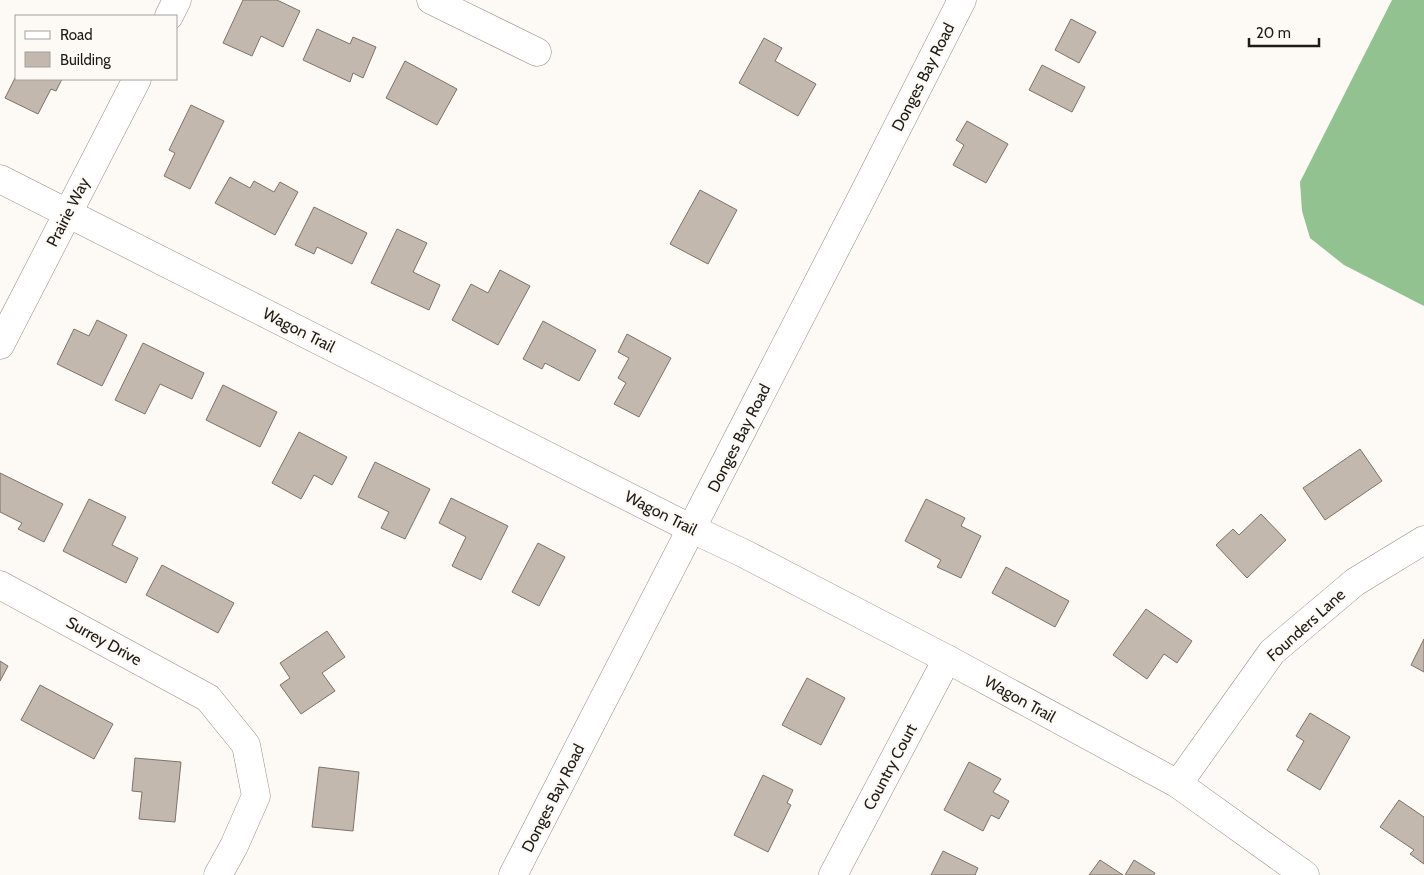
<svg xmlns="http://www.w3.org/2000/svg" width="1424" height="875" font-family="Cabin,sans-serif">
  <rect width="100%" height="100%" fill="#fdf9f5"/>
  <polygon fill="#93c291" points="1392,0 1424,0 1424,306 1344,265 1310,238 1302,211 1300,182"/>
  <g fill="#c2b8ae" stroke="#7d736a">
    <polygon points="243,0 277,0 300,11 283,47 261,36 252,56 223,43"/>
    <polygon points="1071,19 1096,32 1079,63 1055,50"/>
    <polygon points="317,29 350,44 353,37 376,47 363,78 353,73 350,82 303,60"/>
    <polygon points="764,38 782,48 775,61 816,84 798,116 739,83"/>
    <polygon points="405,61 457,89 437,125 386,98"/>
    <polygon points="1042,65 1085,87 1072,112 1029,90"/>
    <polygon points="16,76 16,79 62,79 56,91 51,89 38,114 5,98"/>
    <polygon points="191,105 224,121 190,189 164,176 175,153 169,150"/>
    <polygon points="967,121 1008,144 986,183 953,165 964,145 956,140"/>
    <polygon points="230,177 250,188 254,181 274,192 280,182 298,192 275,235 215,203"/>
    <polygon points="700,190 737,210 708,264 670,244"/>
    <polygon points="314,207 367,233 352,264 317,247 314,254 295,245"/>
    <polygon points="397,229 427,243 413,272 440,285 429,310 371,283"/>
    <polygon points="500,270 530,286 498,345 452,320 471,284 488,293"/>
    <polygon points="97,320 127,335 102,386 57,364 74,329 89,336"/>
    <polygon points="543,321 596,350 579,381 545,363 542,369 523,359"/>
    <polygon points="627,334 671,358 639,417 614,404 626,383 618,378 629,358 618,352"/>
    <polygon points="143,343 204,373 192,399 160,384 145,414 115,400"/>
    <polygon points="223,385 277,412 260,447 206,420"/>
    <polygon points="299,432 347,457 332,485 314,475 301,499 272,483"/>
    <polygon points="1360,449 1382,481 1325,520 1303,488"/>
    <polygon points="375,462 430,489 405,539 381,528 389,512 358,497"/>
    <polygon points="0,473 63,504 44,542 18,529 22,523 0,512"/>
    <polygon points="451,498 508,526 481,580 452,566 466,537 439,523"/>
    <polygon points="89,499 126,517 112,545 138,558 126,583 63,551"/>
    <polygon points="926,499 965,518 961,526 981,536 961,578 937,567 941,560 905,541"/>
    <polygon points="1261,514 1286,540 1247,578 1216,545 1233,529 1239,535"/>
    <polygon points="538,543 565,557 539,606 512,592"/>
    <polygon points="162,565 234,603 218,633 146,595"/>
    <polygon points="1006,567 1069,601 1055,627 992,593"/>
    <polygon points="1146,609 1192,641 1177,663 1164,654 1147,679 1113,655"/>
    <polygon points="327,631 345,657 322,673 335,691 301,714 280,685 290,678 280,663"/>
    <polygon points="1424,639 1424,672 1411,665"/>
    <polygon points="0,661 8,666 0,681"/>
    <polygon points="807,678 845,698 821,745 782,725"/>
    <polygon points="40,685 113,724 94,759 21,720"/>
    <polygon points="1310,713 1350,737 1320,790 1287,770 1304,741 1296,736"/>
    <polygon points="135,758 181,762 175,822 139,819 142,792 132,791"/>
    <polygon points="969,762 1001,779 993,792 1009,801 999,819 991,815 983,831 944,810"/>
    <polygon points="319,767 359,772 353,831 312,827"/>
    <polygon points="763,775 793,790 787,803 791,805 768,852 734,835"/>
    <polygon points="1399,800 1424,817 1424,864 1410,854 1414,850 1380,827"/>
    <polygon points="943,851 978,868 975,875 931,875"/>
    <polygon points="1100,860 1123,875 1089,875"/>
    <polygon points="1134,860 1155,873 1154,875 1125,875"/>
  </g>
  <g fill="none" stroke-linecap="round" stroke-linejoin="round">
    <g stroke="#978d84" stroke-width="29">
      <g id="minor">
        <polyline points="431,0 537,52"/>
        <polyline points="169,16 177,0"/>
        <polyline points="0,179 692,529 743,553 947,659 1178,784 1305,875"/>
        <polyline points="0,345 137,79"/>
        <polyline points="0,585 208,698 246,745 256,796 234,846 218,875"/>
        <polyline points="1178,784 1272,652 1355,582 1424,540"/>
        <polyline points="513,875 860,201 962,0"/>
        <polyline points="833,875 947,659"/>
      </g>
    </g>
    <use href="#minor" stroke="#fff" stroke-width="28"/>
  </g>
  <g text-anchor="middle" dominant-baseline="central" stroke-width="4.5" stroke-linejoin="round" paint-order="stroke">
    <g font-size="16" fill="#1e1a16" stroke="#fdf9f5">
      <text transform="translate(923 77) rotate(-63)">Donges Bay Road</text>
      <text transform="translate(68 212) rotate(-63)">Prairie Way</text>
      <text transform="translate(299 330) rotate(27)">Wagon Trail</text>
      <text transform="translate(739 438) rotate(-63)">Donges Bay Road</text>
      <text transform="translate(661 513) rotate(27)">Wagon Trail</text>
      <text transform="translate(1306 625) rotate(-42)">Founders Lane</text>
      <text transform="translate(104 641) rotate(29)">Surrey Drive</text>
      <text transform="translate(1020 699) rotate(29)">Wagon Trail</text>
      <text transform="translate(890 767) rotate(-62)">Country Court</text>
      <text transform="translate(553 798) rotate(-63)">Donges Bay Road</text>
    </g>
  </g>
  <rect x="15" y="15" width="162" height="65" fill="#fdf9f5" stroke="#a4a09c"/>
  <rect x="25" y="31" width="25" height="8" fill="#ffffff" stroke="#a4a09c"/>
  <text x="60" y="40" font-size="15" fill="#1e1a16">Road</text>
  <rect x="25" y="52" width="25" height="15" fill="#c2b8ae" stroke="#a4a09c"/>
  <text x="60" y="65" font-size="15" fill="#1e1a16">Building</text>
  <path d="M1249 38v8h70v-8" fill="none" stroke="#1e1a16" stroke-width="2.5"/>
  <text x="1256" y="38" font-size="15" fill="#1e1a16" stroke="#fdf9f5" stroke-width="4" paint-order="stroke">20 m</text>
</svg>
